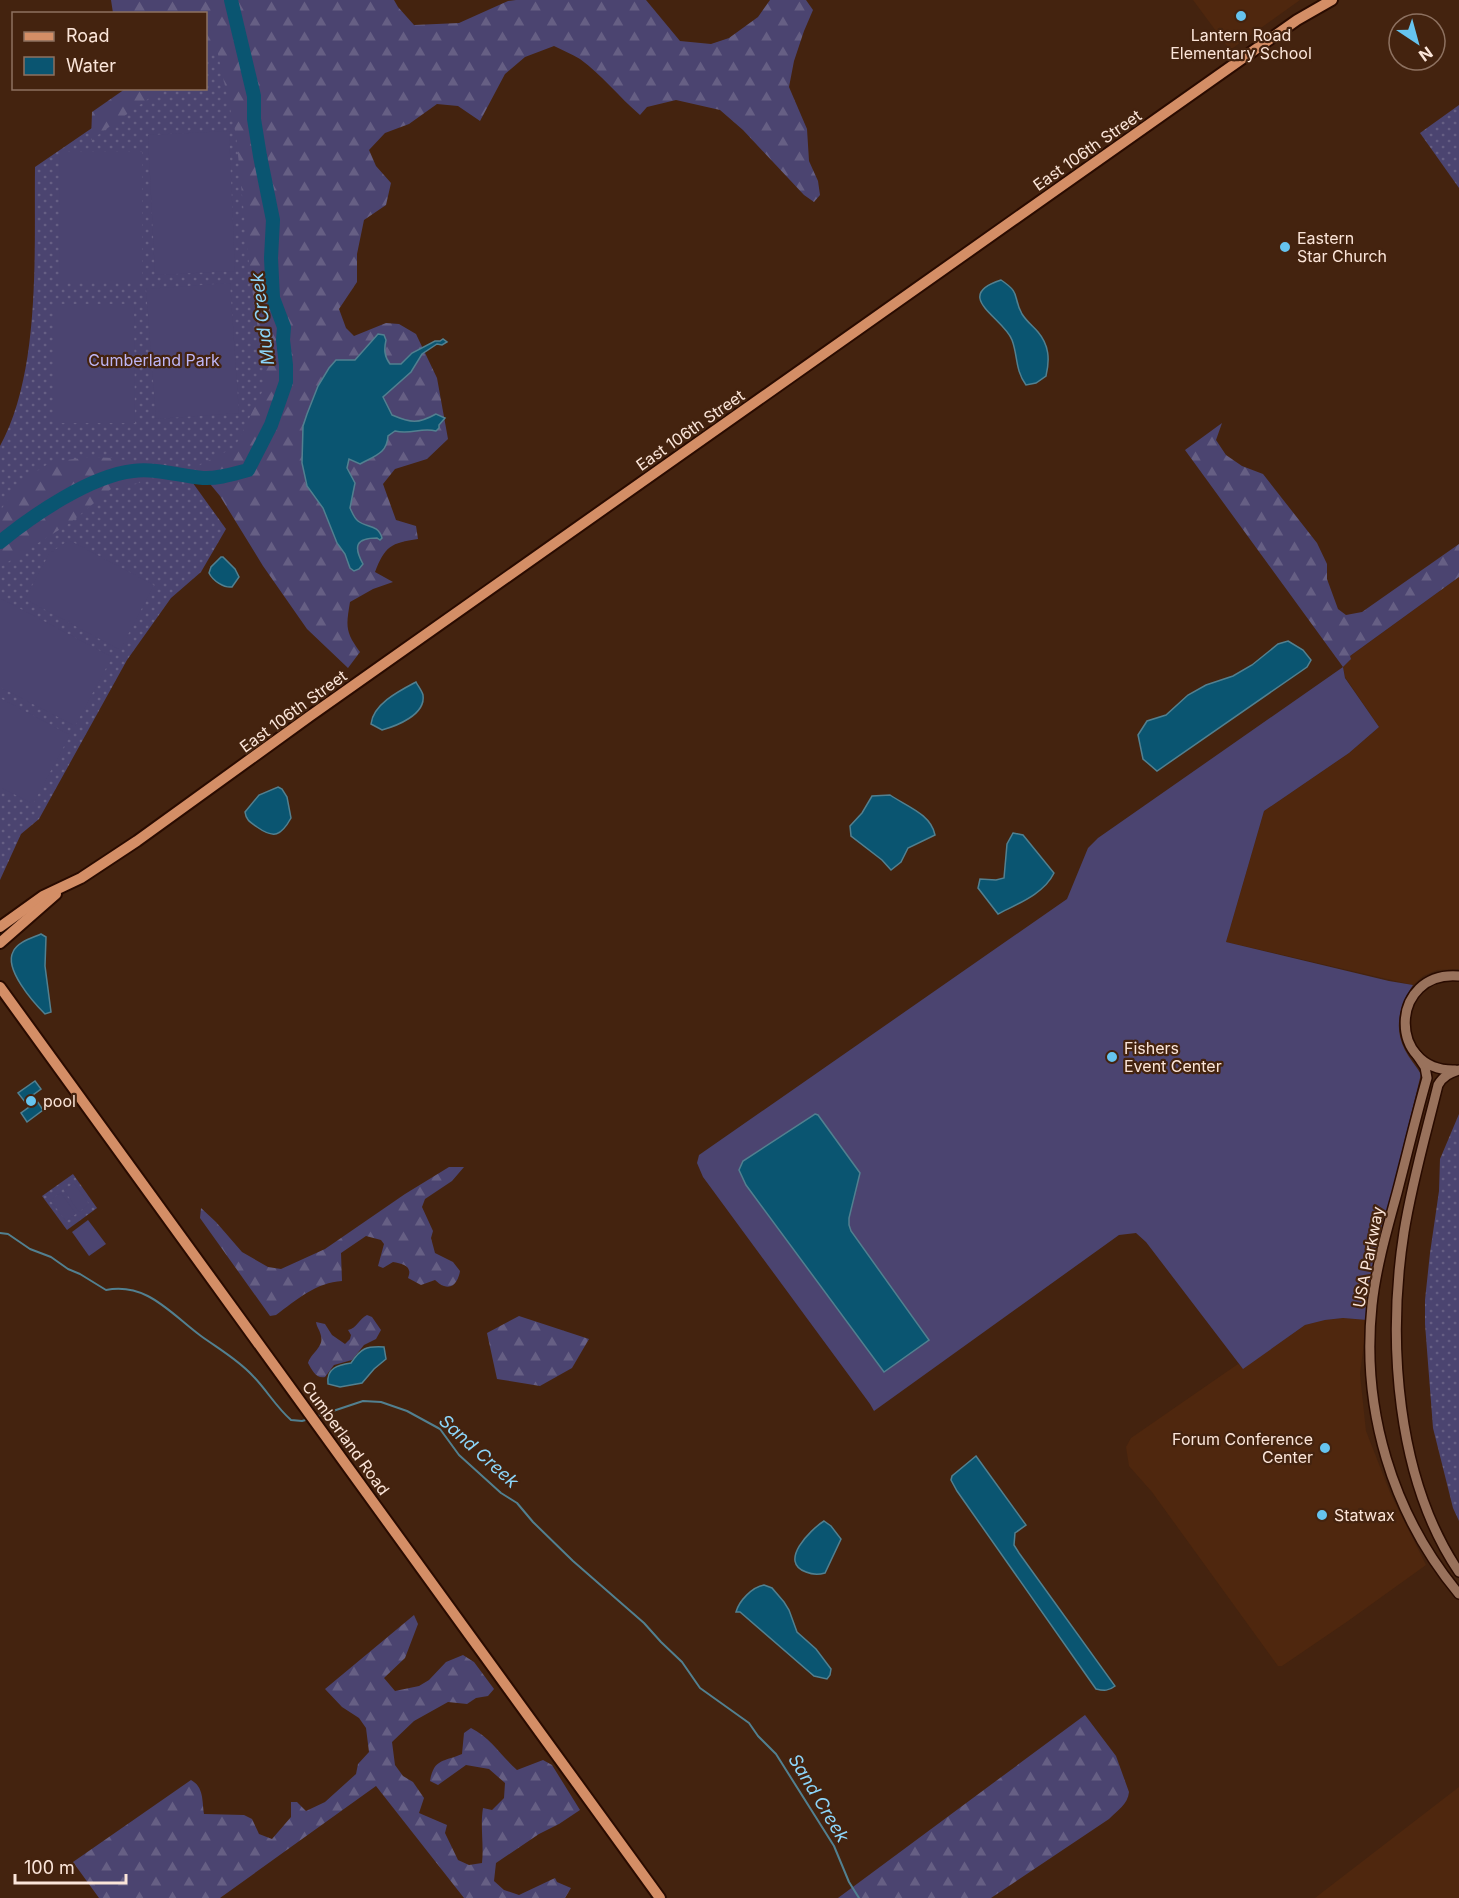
<svg xmlns="http://www.w3.org/2000/svg" width="1459" height="1898" font-family="Inter,sans-serif">
  <defs>
    <pattern id="grass-dots" width="8" height="8" patternUnits="userSpaceOnUse" patternTransform="scale(1.5)"><rect width="8" height="8" fill="#4b4470"/><path d="M2 2h.1M6 6h.1" fill="none" stroke="#665f84" stroke-width="1.8" stroke-linecap="round"/></pattern>
    <pattern id="forest-firs" width="22" height="20" patternUnits="userSpaceOnUse" patternTransform="scale(1.5)"><rect width="22" height="20" fill="#4b4470"/><path d="M5 1l3.5 6h-7zM16 11l3.5 6h-7z" fill="#665f84"/></pattern>
  </defs>
  <rect width="100%" height="100%" fill="#44230f"/>
  <g fill="#4f270e">
    <polygon points="1193,0 1300,0 1230,50"/>
    <polygon points="1459,577 1459,969 1437,970 1423,976 1413,985 1226,942 1264,811 1349,753 1379,727 1345,677 1343,667 1350,660 1349,657"/>
    <polygon points="1343,1318 1367,1320 1360,1374 1366,1431 1391,1495 1426,1565 1348,1621 1282,1666 1278,1666 1152,1492 1129,1466 1126,1447 1131,1438 1238,1364 1243,1368 1305,1325 1325,1320"/>
    <polygon points="1459,1787 1459,1898 1315,1898"/>
  </g>
  <g fill="url(#grass-dots)">
    <path d="M 229,33 L 279,384 L 243,467 L 190,479 L 226,529 L 201,572 L 171,598 L 127,660 L 39,819 L 21,834 L 0,880 L 0,446 C 41,372 34,251 35,167 L 149,89 L 206,88 L 206,49 Z"/>
    <polygon points="1459,105 1459,188 1420,133"/>
    <polygon points="1459,1114 1459,1521 1453,1508 1433,1428 1425,1324 1425,1300 1430,1253 1439,1191 1440,1159"/>
    <polygon points="73,1174 97,1208 67,1230 42,1196"/>
  </g>
  <g fill="url(#forest-firs)">
    <path d="M 111,0 L 394,0 L 398,7 L 414,25 L 459,23 L 508,1 L 516,0 L 646,0 L 680,41 L 711,44 L 729,38 L 758,17 L 770,0 L 806,0 L 813,10 L 804,31 L 794,61 L 789,87 L 807,129 L 809,161 L 818,181 L 820,195 L 814,202 L 804,195 L 743,130 L 720,110 L 676,100 L 647,107 L 640,115 C 619,97 602,75 580,59 C 572,54 562,50 554,46 L 525,57 L 505,74 L 480,121 L 458,106 L 437,104 L 409,124 L 385,133 L 369,150 L 376,166 L 391,183 L 386,205 L 364,220 L 357,254 L 357,282 L 339,309 L 346,328 L 354,336 L 386,323 L 399,324 L 416,334 L 437,378 L 448,439 L 427,459 L 395,469 L 383,484 L 396,520 L 416,526 L 418,539 C 391,543 385,546 375,572 L 393,582 L 373,589 L 350,602 C 346,626 345,632 360,652 L 348,668 L 307,629 L 263,566 L 220,496 L 196,467 L 235,447 L 263,390 L 265,361 L 258,330 L 250,274 L 236,135 L 217,50 L 206,58 L 206,14 L 113,13 Z"/>
    <polygon points="125,89 162,89 91,140 92,112"/>
    <polygon points="1222,423 1216,440 1226,455 1242,466 1263,474 1317,543 1327,564 1327,579 1338,609 1346,615 1362,612 1459,544 1459,577 1350,656 1351,659 1343,667 1185,450"/>
    <polygon points="90,457 112,458 145,463 152,480 111,489 70,523 0,567 0,511 20,482 51,462"/>
    <path d="M 449,1167 L 464,1167 L 452,1181 L 425,1199 L 422,1207 L 433,1231 L 431,1238 L 435,1253 L 453,1262 L 460,1271 C 459,1278 454,1290 444,1286 C 440,1285 438,1282 435,1280 L 421,1285 L 408,1278 C 413,1266 403,1264 393,1262 L 383,1268 L 378,1266 L 384,1244 L 381,1240 L 366,1236 L 341,1253 L 342,1281 C 317,1282 296,1300 276,1315 L 270,1316 L 200,1218 L 201,1208 L 216,1222 L 242,1252 L 268,1267 L 281,1269 L 325,1249 L 405,1194 Z"/>
    <path d="M 367,1315 L 372,1317 L 381,1330 L 376,1339 L 364,1345 L 352,1360 L 334,1365 L 325,1377 C 316,1379 312,1370 308,1363 C 311,1353 324,1347 321,1336 C 320,1330 317,1328 316,1322 L 325,1324 L 332,1335 L 345,1344 L 350,1339 L 351,1335 L 348,1330 C 357,1328 359,1319 367,1315 Z"/>
    <polygon points="519,1316 589,1339 572,1368 540,1386 497,1379 487,1333"/>
    <path d="M 414,1615 L 418,1624 L 405,1658 L 384,1678 L 395,1691 L 419,1686 L 429,1680 L 446,1662 L 463,1655 L 474,1662 L 494,1689 L 488,1696 L 476,1698 L 467,1704 L 448,1702 L 414,1721 L 392,1742 L 395,1765 L 403,1776 L 413,1782 L 424,1798 L 419,1813 L 447,1825 L 445,1833 L 458,1860 L 469,1865 L 482,1863 C 484,1844 480,1826 483,1808 L 492,1810 L 504,1798 L 505,1783 L 489,1769 L 466,1765 L 438,1785 L 430,1781 C 434,1758 444,1762 462,1754 L 464,1733 L 471,1728 C 491,1738 501,1756 517,1770 L 543,1760 L 552,1765 L 580,1810 L 559,1824 L 539,1834 L 496,1863 L 494,1881 L 504,1890 L 519,1895 L 555,1878 L 557,1882 L 571,1888 L 565,1898 L 464,1898 L 376,1786 L 220,1898 L 99,1898 L 73,1862 L 191,1780 C 204,1787 202,1801 204,1814 L 244,1815 L 252,1819 L 259,1834 L 272,1839 L 291,1817 L 291,1802 L 297,1802 L 306,1811 L 325,1802 L 356,1774 L 358,1764 L 369,1752 L 366,1728 L 359,1718 L 342,1707 L 325,1689 Z"/>
    <path d="M 1085,1715 L 1116,1756 L 1129,1792 C 1128,1804 1117,1811 1109,1819 L 991,1898 L 838,1898 Z"/>
  </g>
  <g fill="#4b4470">
    <polygon points="229,131 235,271 155,275 148,135"/>
    <polygon points="60,152 142,152 142,281 59,281"/>
    <polygon points="230,283 239,413 156,419 146,289"/>
    <polygon points="134,304 135,423 55,423 55,304"/>
    <polygon points="69,540 154,585 120,650 25,599 49,554"/>
    <polygon points="0,598 112,657 75,726 0,687"/>
    <path d="M 1343,667 L 1345,678 L 1379,727 L 1349,753 L 1264,811 L 1226,942 L 1389,981 L 1413,985 C 1400,1005 1393,1027 1405,1050 C 1409,1058 1416,1066 1421,1074 L 1371,1278 L 1367,1320 L 1343,1318 L 1325,1320 L 1305,1325 L 1243,1369 L 1146,1242 L 1136,1233 L 1119,1235 L 874,1411 L 870,1404 L 703,1177 L 697,1163 L 699,1155 L 1067,899 L 1088,848 L 1098,838 Z"/>
    <polygon points="0,698 70,735 33,804 0,787"/>
    <polygon points="74,1183 89,1204 79,1212 64,1190"/>
    <polygon points="61,1193 76,1214 66,1221 50,1200"/>
    <polygon points="88,1220 106,1244 89,1256 72,1232"/>
  </g>
  <g fill="#0a5571" stroke="#528090" stroke-width="1.5">
    <path d="M 1001,280 C 1022,294 1012,296 1022,314 C 1027,322 1033,326 1038,332 C 1049,345 1050,359 1046,376 L 1036,383 L 1026,385 C 1015,370 1018,356 1012,340 C 1004,318 951,296 1001,280 Z"/>
    <path d="M 378,334 L 384,335 L 386,340 C 384,349 384,356 390,364 L 401,364 L 412,353 L 435,341 L 440,341 L 443,339 L 447,342 L 442,345 L 437,344 L 422,354 L 411,372 L 383,397 L 392,415 C 411,423 418,424 436,414 L 445,418 L 439,425 L 439,428 L 436,431 C 421,427 411,435 395,431 L 388,436 C 387,454 374,456 360,464 L 349,459 L 347,468 L 355,483 L 350,508 C 352,512 354,518 358,521 C 367,528 378,524 382,538 L 380,540 L 377,538 C 356,538 353,546 363,564 L 359,569 L 354,571 L 350,568 L 345,554 L 337,543 L 323,508 L 307,486 L 302,463 L 303,426 L 307,414 L 318,386 L 329,368 L 336,360 L 355,360 Z"/>
    <path d="M 221,557 L 223,557 L 235,569 L 239,577 L 232,587 C 224,588 213,581 209,573 L 211,567 Z"/>
    <polygon points="1288,641 1303,650 1311,660 1307,667 1157,771 1143,759 1138,735 1147,721 1166,715 1188,695 1206,685 1233,676 1252,665 1278,644"/>
    <path d="M 416,682 C 418,686 422,691 423,695 C 426,715 396,726 382,730 L 371,724 C 373,704 399,691 416,682 Z"/>
    <path d="M 278,787 L 282,789 L 287,797 L 291,818 C 281,836 274,839 257,827 C 250,822 246,820 245,812 L 259,795 Z"/>
    <path d="M 890,795 C 906,806 931,814 935,835 L 908,848 L 901,862 L 891,870 L 882,860 L 851,836 L 850,826 L 862,813 L 872,796 Z"/>
    <path d="M 1013,833 L 1023,835 L 1054,873 C 1044,894 1017,904 998,914 L 978,888 L 980,879 L 996,880 L 1004,878 L 1007,844 Z"/>
    <path d="M 41,934 L 46,937 L 45,966 L 51,1012 L 45,1014 C 33,1002 4,969 13,952 C 17,942 32,938 41,934 Z"/>
    <polygon points="35,1081 41,1089 33,1095 43,1110 27,1122 21,1113 29,1107 18,1093"/>
    <polygon points="815,1114 818,1115 860,1173 849,1218 849,1225 851,1231 929,1340 884,1372 746,1185 739,1170 743,1161"/>
    <path d="M 384,1347 L 386,1359 L 374,1369 L 362,1383 L 340,1387 L 328,1384 C 326,1368 338,1365 351,1363 C 361,1348 366,1346 384,1347 Z"/>
    <path d="M 976,1456 L 1026,1525 L 1015,1533 L 1014,1545 L 1019,1553 L 1115,1686 C 1109,1691 1104,1691 1096,1689 L 957,1491 L 951,1480 L 952,1476 Z"/>
    <path d="M 824,1521 L 831,1526 L 841,1539 L 825,1573 C 818,1575 813,1575 806,1572 C 778,1562 810,1530 824,1521 Z"/>
    <path d="M 764,1585 L 772,1588 L 784,1602 L 789,1610 L 797,1632 L 816,1649 L 831,1669 L 830,1675 L 827,1679 L 814,1676 L 740,1612 L 736,1612 C 739,1601 752,1587 764,1585 Z"/>
  </g>
  <g fill="none" stroke-linecap="round" stroke-linejoin="round">
    <g stroke="#528090" stroke-width="2">
      <path d="M 0,1233 L 8,1234 L 30,1249 L 51,1257 L 68,1269 L 80,1274 L 106,1290 C 147,1282 171,1314 201,1336 C 219,1349 237,1359 252,1375 C 266,1389 276,1407 291,1420 L 302,1421 L 309,1419"/>
      <polyline points="315,1417 363,1401 381,1402 407,1411 440,1429 459,1455 501,1493 517,1503 533,1522 573,1561 644,1623 661,1642 682,1662 700,1688 749,1723 758,1736 776,1754 834,1846 849,1882 859,1898"/>
    </g>
    <path stroke="#0a5571" stroke-width="14" d="M 0,542 C 33,515 90,476 133,471 C 156,468 180,476 203,478 C 218,479 233,474 248,470 L 271,425 L 286,382 L 286,365 L 283,340 L 284,327 L 273,298 L 271,258 L 273,220 L 260,156 L 254,119 L 254,96 L 231,0"/>
    <g stroke="#290b00" stroke-width="12">
      <g id="minor">
        <path d="M 1417,1055 L 1425,1067 L 1427,1078 C 1416,1116 1407,1155 1397,1193 C 1387,1230 1376,1267 1372,1305 C 1361,1409 1392,1514 1459,1594"/>
        <path d="M 1455,1070 C 1387,1072 1389,970 1459,976"/>
        <path d="M 1459,1070 C 1450,1073 1443,1076 1438,1085 C 1426,1134 1412,1182 1404,1232 C 1387,1341 1396,1479 1459,1572"/>
      </g>
    </g>
    <g stroke="#290b00" stroke-width="14">
      <g id="major">
        <polyline points="0,927 43,896 81,878 137,841 310,716 1297,20 1332,0"/>
        <polyline points="0,943 56,894"/>
        <polyline points="0,987 660,1898"/>
      </g>
    </g>
    <use href="#minor" stroke="#99725c" stroke-width="9"/>
    <use href="#major" stroke="#d48e66" stroke-width="10"/>
  </g>
  <g fill="#66c4ef" stroke="#44230f" stroke-width="2">
    <circle cx="1241" cy="16" r="6"/>
    <circle cx="1285" cy="247" r="6"/>
    <circle cx="1112" cy="1057" r="6"/>
    <circle cx="31" cy="1101" r="6"/>
    <circle cx="1325" cy="1448" r="6"/>
    <circle cx="1322" cy="1515" r="6"/>
  </g>
  <g text-anchor="middle" dominant-baseline="central" stroke-width="4.5" stroke-linejoin="round" paint-order="stroke">
    <g font-size="16" fill="#fbe5d9" stroke="#44230f" text-anchor="start">
      <text x="1241" y="35" text-anchor="middle">Lantern Road<tspan x="1241" dy="18">Elementary School</tspan></text>
      <text x="1297" y="238">Eastern<tspan x="1297" dy="18">Star Church</tspan></text>
      <text x="1124" y="1048">Fishers<tspan x="1124" dy="18">Event Center</tspan></text>
      <text x="43" y="1101">pool</text>
      <text x="1313" y="1439" text-anchor="end">Forum Conference<tspan x="1313" dy="18">Center</tspan></text>
      <text x="1334" y="1515">Statwax</text>
    </g>
    <g font-size="16" fill="#fbe5d9" stroke="#44230f">
      <text transform="translate(1087 150) rotate(-35)">East 106th Street</text>
      <text transform="translate(690 430) rotate(-35)">East 106th Street</text>
      <text transform="translate(293 711) rotate(-36)">East 106th Street</text>
      <text transform="translate(1368 1257) rotate(-79)">USA Parkway</text>
      <text transform="translate(346 1438) rotate(54)">Cumberland Road</text>
    </g>
    <g font-size="16" fill="#beb6f5" stroke="#44230f">
      <text x="154" y="360">Cumberland Park</text>
    </g>
    <g font-size="18" font-style="italic" fill="#8cd5f9" stroke="#44230f">
      <text transform="translate(262 319) rotate(-97)">Mud Creek</text>
      <text transform="translate(479 1451) rotate(42)">Sand Creek</text>
      <text transform="translate(819 1798) rotate(59)">Sand Creek</text>
    </g>
  </g>
  <rect x="12" y="12" width="195" height="78" fill="#44230f" stroke="#8d7160" stroke-width="1.5"/>
  <rect x="24" y="32" width="30" height="9" fill="#d48e66" stroke="#8d7160" stroke-width="1.5"/>
  <text x="66" y="42" font-size="18" fill="#fbe5d9">Road</text>
  <rect x="24" y="57" width="30" height="18" fill="#0a5571" stroke="#8d7160" stroke-width="1.5"/>
  <text x="66" y="72" font-size="18" fill="#fbe5d9">Water</text>
  <g transform="translate(1417 42) rotate(144)"><circle r="28" fill="#44230f" stroke="#8d7160" stroke-width="1.5"/>
  <path d="M0-4.5L10 22L0 15L-10 22Z" fill="#66c4ef"/>
  <text y="-9" font-size="16" font-weight="bold" text-anchor="middle" fill="#fbe5d9">N</text>
  </g>
  <path d="M15 1874v9h111v-9" fill="none" stroke="#fbe5d9" stroke-width="3"/>
  <text x="24" y="1874" font-size="18" fill="#fbe5d9" stroke="#44230f" stroke-width="4.5" paint-order="stroke">100 m</text>
</svg>
